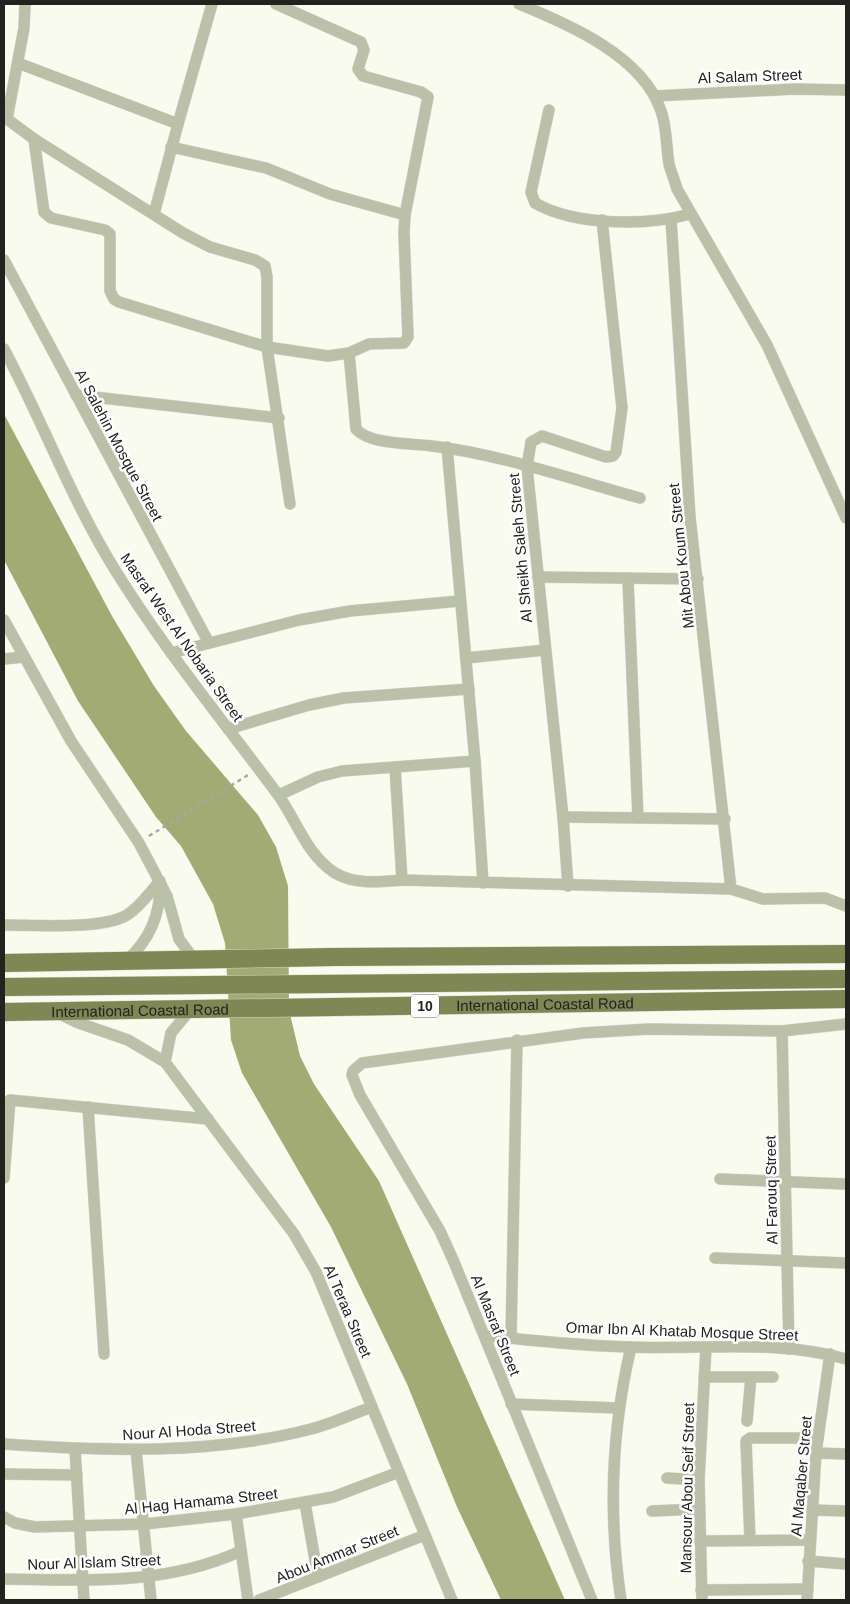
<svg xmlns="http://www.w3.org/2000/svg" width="850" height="1604" font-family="Helvetica,sans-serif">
  <rect width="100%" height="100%" fill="#f8fbed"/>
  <polygon fill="#a2ab74" points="4,414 112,616 154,686 186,731 258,815 276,847 288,886 289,1010 300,1056 314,1084 379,1181 565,1600 501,1600 457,1507 407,1384 331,1227 242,1073 231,1040 225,943 213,904 181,846 156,817 78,701 4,560"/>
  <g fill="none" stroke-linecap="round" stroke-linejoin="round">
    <g stroke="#d6d8cc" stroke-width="12">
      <g id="minor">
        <polyline points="25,4 24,28 7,119 34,139 183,233 210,247 255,260 265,266 267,277 267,347 290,504"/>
        <polyline points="276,4 361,42 364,50 358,69 363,76 421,92 428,97 405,215 404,233 408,337 404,343 369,344 349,353"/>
        <path d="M 519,4 C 568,24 643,56 661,111 C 667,127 666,146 669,164 C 671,172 675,181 677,189 L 767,345 L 846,518"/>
        <polyline points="18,63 178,124 154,214"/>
        <polyline points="655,96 795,89 846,90"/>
        <path d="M 549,110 L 531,192 L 535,203 C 575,226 647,226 690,214"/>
        <polyline points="178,124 212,4"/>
        <path d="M 34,139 L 44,212 L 51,218 L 105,230 L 110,234 L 110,291 L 114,299 L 119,302 L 267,347 L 328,356 L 349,353 L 356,429 C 370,445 411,443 432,446 C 500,454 574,480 640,498"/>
        <polyline points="171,147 266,168 330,194 405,215"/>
        <polyline points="671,219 690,517 731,889"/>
        <polyline points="4,260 209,643"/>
        <path d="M 4,349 C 42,420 70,496 112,565 C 161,645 220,717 276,792 C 296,818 306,855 335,873 C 356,885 378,882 402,880 L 731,889 L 763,899 L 825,898 L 846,906"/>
        <polyline points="76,395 279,418"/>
        <polyline points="447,447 475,761 483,883"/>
        <polyline points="538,577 698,579"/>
        <polyline points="628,580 638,818"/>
        <polyline points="4,620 71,741 139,843 167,896 179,939 195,961"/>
        <polyline points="171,653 299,620 350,611 460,601"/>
        <polyline points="466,658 545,650"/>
        <polyline points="4,659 24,657"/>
        <polyline points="228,729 309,705 344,698 469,689"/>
        <polyline points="395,767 402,880"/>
        <polyline points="279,795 318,777 342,771 475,761"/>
        <polyline points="563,817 725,819"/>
        <polyline points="568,886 563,817 527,467 531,442 542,436 606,457 613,456 616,452 622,408 602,220"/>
        <path d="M 4,925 C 35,925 102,930 127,915 C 140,907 150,892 160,881"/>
        <path d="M 126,961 C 150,940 161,914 160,882"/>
        <polyline points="58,1013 76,1022 128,1040 165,1062 294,1234 316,1272 452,1600"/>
        <polyline points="782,1031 789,1349"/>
        <polyline points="165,1062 171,1033 190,1010"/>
        <polyline points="88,1107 104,1354"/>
        <polyline points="4,1178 10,1100 208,1119"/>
        <polyline points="720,1179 846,1184"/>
        <polyline points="715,1258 846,1263"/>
        <path d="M 485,1336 C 533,1340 582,1346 630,1347 C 701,1350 776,1339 846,1359"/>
        <polyline points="511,1338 517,1040"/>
        <polyline points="704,1377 773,1377"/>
        <polyline points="511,1404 618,1408"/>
        <polyline points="747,1421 751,1377"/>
        <path d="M 4,1444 C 106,1451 211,1455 311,1429 C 331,1424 352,1414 372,1407"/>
        <polyline points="75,1449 84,1600"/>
        <polyline points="136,1450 151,1600"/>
        <polyline points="816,1453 846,1454"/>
        <polyline points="4,1474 77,1475"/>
        <polyline points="667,1478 699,1480"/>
        <polyline points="305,1503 318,1577"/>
        <polyline points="812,1510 846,1511"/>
        <polyline points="652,1511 699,1509"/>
        <polyline points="236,1514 248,1600"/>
        <polyline points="4,1517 15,1523 35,1527 145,1524 236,1514 333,1497 399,1472"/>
        <polyline points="750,1540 746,1441 750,1438 818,1438"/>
        <polyline points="700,1541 810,1540"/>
        <polyline points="808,1561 846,1564"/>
        <path d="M 4,1579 C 86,1580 164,1586 241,1551"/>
        <polyline points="701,1590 808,1589"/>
        <polyline points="259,1600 425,1535"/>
        <polyline points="592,1600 454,1262 440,1231 360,1095 352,1075 353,1071 362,1063 583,1033 649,1029 782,1031 846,1024"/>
        <path d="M 621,1600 C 608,1514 611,1432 631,1347"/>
        <polyline points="702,1600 699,1480 706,1347"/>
        <polyline points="807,1600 816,1453 830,1354"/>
      </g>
    </g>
    <g stroke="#d6d8cc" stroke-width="19">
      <g id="trunk">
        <polyline points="4,963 333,957 846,954"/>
        <polyline points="4,987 846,979"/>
        <path id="s1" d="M 4,1012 L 846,999"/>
      </g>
    </g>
    <polyline stroke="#a6a99e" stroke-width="2.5" stroke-dasharray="4 4" stroke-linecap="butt" points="149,836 248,775"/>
    <use href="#minor" stroke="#bbc0a8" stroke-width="11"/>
    <use href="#trunk" stroke="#7f8755" stroke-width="18"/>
  </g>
  <g text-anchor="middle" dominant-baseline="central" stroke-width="5" stroke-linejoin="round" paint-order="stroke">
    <rect fill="#fff" stroke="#646562" stroke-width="1" x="411" y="994.5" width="28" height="23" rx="4"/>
    <g font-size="14" font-weight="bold" fill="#22231e">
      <text x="425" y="1006">10</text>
    </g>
    <g font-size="15" fill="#22231e" stroke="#fff">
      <text transform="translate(750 76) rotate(-2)">Al Salam Street</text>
      <text transform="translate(119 445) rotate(62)">Al Salehin Mosque Street</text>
      <text transform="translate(520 548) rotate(-95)">Al Sheikh Saleh Street</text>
      <text transform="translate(681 556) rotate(-96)">Mit Abou Koum Street</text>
      <text transform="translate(182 637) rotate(55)">Masraf West Al Nobaria Street</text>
      <text stroke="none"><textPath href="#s1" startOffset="541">International Coastal Road</textPath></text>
      <text stroke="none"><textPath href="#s1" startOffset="136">International Coastal Road</textPath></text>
      <text transform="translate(771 1190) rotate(-91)">Al Farouq Street</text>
      <text transform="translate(348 1311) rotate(67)">Al Teraa Street</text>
      <text transform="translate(496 1325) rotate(68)">Al Masraf Street</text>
      <text transform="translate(682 1331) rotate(2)">Omar Ibn Al Khatab Mosque Street</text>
      <text transform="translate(189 1430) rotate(-4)">Nour Al Hoda Street</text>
      <text transform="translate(801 1476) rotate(-85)">Al Maqaber Street</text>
      <text transform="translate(687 1488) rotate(-89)">Mansour Abou Seif Street</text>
      <text transform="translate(201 1501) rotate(-6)">Al Hag Hamama Street</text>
      <text transform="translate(337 1554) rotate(-22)">Abou Ammar Street</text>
      <text transform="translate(94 1562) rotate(-2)">Nour Al Islam Street</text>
    </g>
  </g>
  <rect width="850" height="1604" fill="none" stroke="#22231e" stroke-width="10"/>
</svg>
